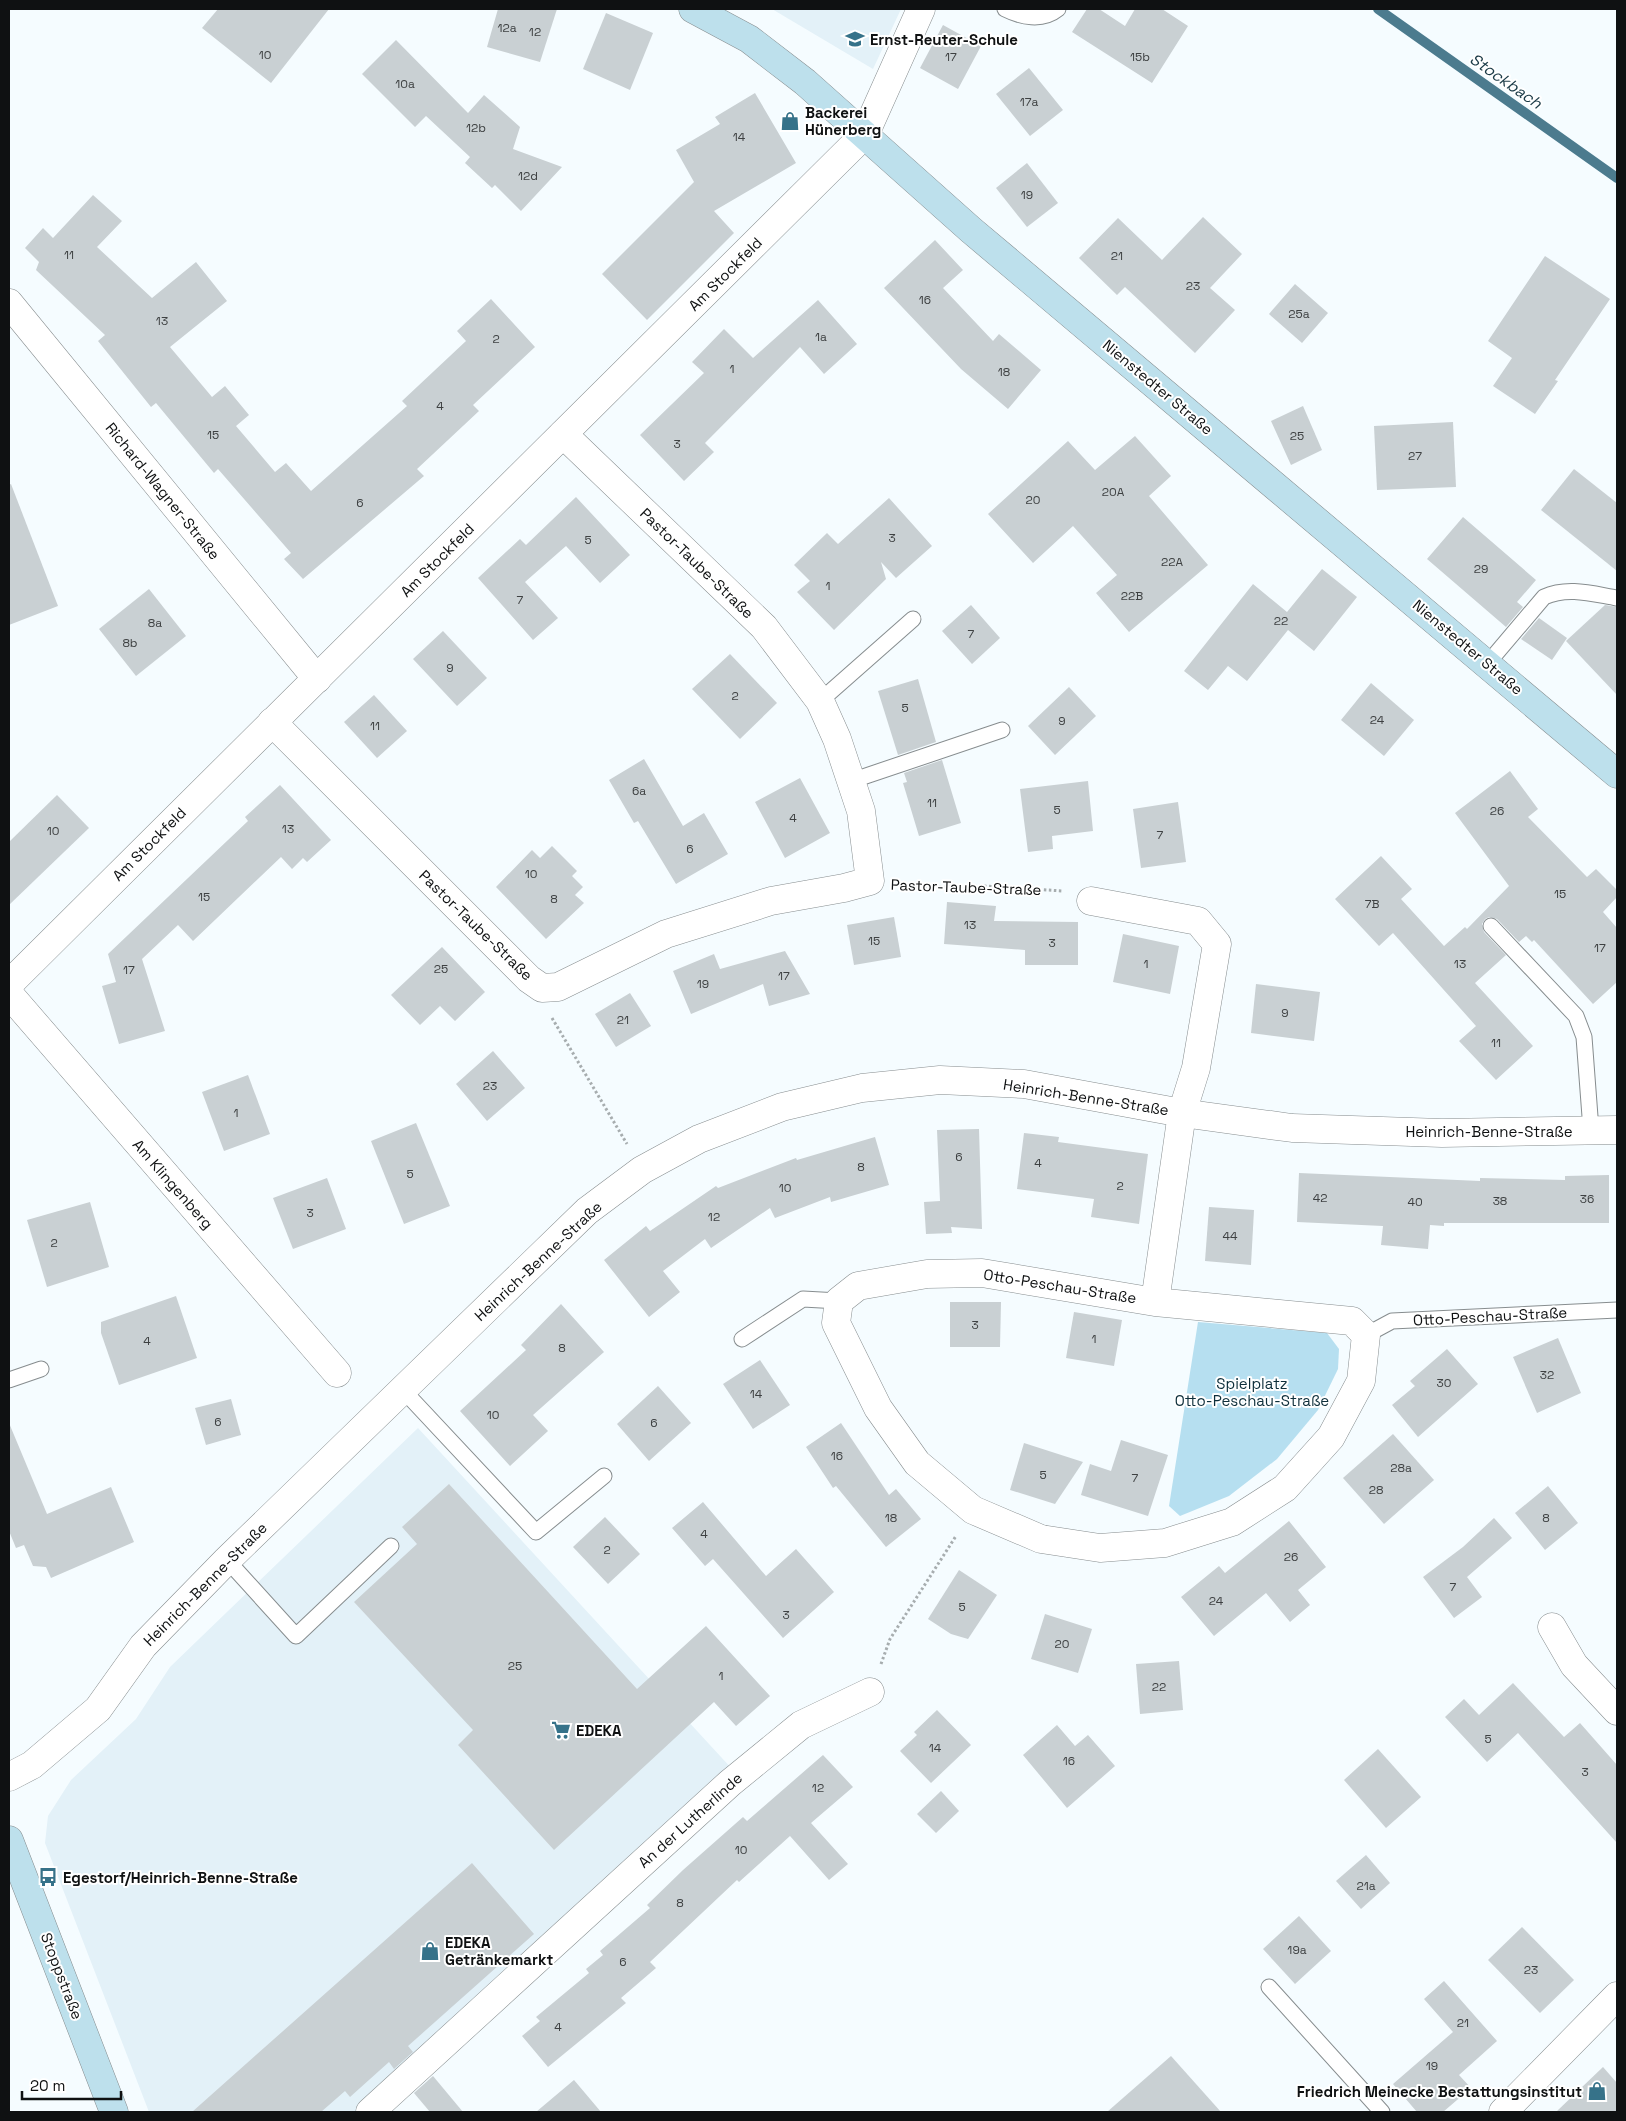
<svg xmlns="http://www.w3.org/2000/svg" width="1626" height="2121" font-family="'Space Grotesk',sans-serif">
  <rect width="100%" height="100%" fill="#f5fcff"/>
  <g fill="#e3f1f8">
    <polygon points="772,9 901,9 873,69"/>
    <polygon points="418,1428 733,1770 360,2112 149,2112 45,1843 48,1816 71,1780 136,1719 170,1667"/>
  </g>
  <polygon fill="#b6dff0" points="1198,1322 1327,1333 1339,1349 1338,1369 1318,1410 1277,1459 1229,1496 1180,1516 1169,1506"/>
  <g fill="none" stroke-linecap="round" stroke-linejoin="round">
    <polyline stroke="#4c7b8e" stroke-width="10" points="1378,9 1617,178"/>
  </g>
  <g fill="#c9d0d3">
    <polygon points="218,9 329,9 271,83 202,28"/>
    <polygon points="498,9 557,9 540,62 487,47"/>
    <polygon points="1087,9 1099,9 1125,26 1135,9 1162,9 1188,26 1152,83 1072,32"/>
    <polygon points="606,13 653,33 630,90 583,69"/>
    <polygon points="943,25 981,46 958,89 920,68"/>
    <polygon points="396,40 468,113 484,95 520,127 513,149 562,167 521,211 495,185 492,188 465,163 470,157 426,116 415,127 362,74"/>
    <polygon points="1029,68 1063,110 1030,136 996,94"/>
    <polygon points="755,93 796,163 714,211 734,233 647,320 602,274 694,182 676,150 720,124 715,117"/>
    <polygon points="1027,163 1058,203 1027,227 996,188"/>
    <polygon points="93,195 122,221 97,247 152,298 196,262 227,301 170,347 212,397 225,386 249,415 236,426 275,472 286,463 311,491 407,406 402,401 466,341 457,331 491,299 535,347 473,405 479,411 417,469 424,476 303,579 284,559 291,553 218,469 214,473 156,403 151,407 98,341 105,335 36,270 39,262 25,248 43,228 53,238"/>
    <polygon points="1203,217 1242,254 1210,288 1235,310 1195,353 1125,287 1117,295 1079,258 1118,218 1162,260"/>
    <polygon points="935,240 963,270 943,288 993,341 999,334 1041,370 1008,409 961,369 884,288"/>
    <polygon points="1545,256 1610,299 1555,380 1558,381 1535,414 1493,386 1512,358 1488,341"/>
    <polygon points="1295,284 1328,313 1302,343 1269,314"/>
    <polygon points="818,300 857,344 824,374 800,347 705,443 714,452 684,481 640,435 704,373 692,362 724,329 753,358"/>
    <polygon points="1303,406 1322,450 1291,465 1271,421"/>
    <polygon points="1453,422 1456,487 1377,490 1374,426"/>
    <polygon points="1135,436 1171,476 1149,496 1208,565 1129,632 1096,593 1117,575 1073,526 1033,563 988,514 1068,441 1095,470"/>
    <polygon points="1574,469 1617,503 1617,571 1541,510"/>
    <polygon points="11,484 58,606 9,625 9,485"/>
    <polygon points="576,497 630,555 600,583 566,546 525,582 558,618 533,640 478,578 520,539 526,545"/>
    <polygon points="889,498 932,546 896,578 881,562 886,579 834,630 797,592 810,581 794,565 827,533 838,544"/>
    <polygon points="1463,517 1536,580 1517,602 1523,607 1506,627 1427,559"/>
    <polygon points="1322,569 1357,597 1314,651 1288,630 1247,681 1228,666 1208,690 1184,671 1253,584 1287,612"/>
    <polygon points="149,589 186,636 136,676 99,629"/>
    <polygon points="971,605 1000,638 972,664 942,631"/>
    <polygon points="1605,605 1617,607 1617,695 1566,641"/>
    <polygon points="1539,618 1567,638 1552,660 1521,639"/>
    <polygon points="443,631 487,678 457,706 413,659"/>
    <polygon points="730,654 777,703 740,739 692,689"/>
    <polygon points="918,679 936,742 898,755 878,691"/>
    <polygon points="1371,683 1414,720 1384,756 1341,720"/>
    <polygon points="1069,687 1096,716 1055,755 1028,726"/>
    <polygon points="374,695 407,731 377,758 344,722"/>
    <polygon points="644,759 683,826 704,813 728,854 676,884 638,821 634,823 609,780"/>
    <polygon points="942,760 961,823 919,836 903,783 907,782 904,773"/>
    <polygon points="1510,771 1538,809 1528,817 1587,877 1596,869 1617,890 1617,897 1603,912 1617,928 1617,982 1593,1004 1534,940 1532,942 1526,936 1519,942 1497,919 1489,917 1485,919 1482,924 1484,932 1506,955 1475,983 1533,1046 1496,1080 1459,1041 1476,1026 1393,933 1379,946 1335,899 1381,856 1412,889 1401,899 1444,946 1465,927 1467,929 1509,886 1455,813"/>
    <polygon points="800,778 830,833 785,858 755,802"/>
    <polygon points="1088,781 1093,831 1052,836 1053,849 1028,852 1020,789"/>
    <polygon points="280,785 331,840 307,862 303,858 292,869 281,857 193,941 178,925 142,959 165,1031 119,1044 102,986 116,982 108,954 248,821 245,817"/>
    <polygon points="57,795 89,828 9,905 9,842"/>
    <polygon points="1178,802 1186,862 1141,868 1133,809"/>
    <polygon points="552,846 577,871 572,876 583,887 575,895 584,903 546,939 496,887 532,850 540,858"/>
    <polygon points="947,902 996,906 994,921 1078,922 1078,965 1025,965 1025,950 944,944"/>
    <polygon points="894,917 901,957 854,965 847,925"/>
    <polygon points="1123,934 1179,946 1170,994 1113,982"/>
    <polygon points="442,947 485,992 455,1021 440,1006 420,1025 391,995"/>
    <polygon points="785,951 810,994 769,1006 763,984 691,1014 673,971 714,954 720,969"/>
    <polygon points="1256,984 1320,992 1314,1041 1251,1033"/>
    <polygon points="630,993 651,1026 616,1047 595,1014"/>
    <polygon points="493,1051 525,1088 487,1121 456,1084"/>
    <polygon points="248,1075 270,1134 224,1151 202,1092"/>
    <polygon points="416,1123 450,1206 404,1224 371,1141"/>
    <polygon points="979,1129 982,1229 951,1227 952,1233 926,1234 924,1202 940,1201 937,1130"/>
    <polygon points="1024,1133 1059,1137 1058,1142 1148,1154 1139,1224 1091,1217 1094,1199 1017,1189"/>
    <polygon points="875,1137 889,1185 831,1202 830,1197 775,1218 770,1208 711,1248 705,1239 663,1271 680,1292 649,1317 604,1260 646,1226 650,1231 716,1186 718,1188 796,1158 797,1160"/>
    <polygon points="1299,1173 1480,1181 1480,1178 1565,1180 1565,1176 1609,1175 1609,1223 1444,1223 1444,1226 1430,1225 1428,1249 1381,1245 1383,1226 1297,1222"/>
    <polygon points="327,1178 346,1229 293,1249 273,1198"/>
    <polygon points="90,1202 109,1267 47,1287 27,1220"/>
    <polygon points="1209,1207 1254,1210 1251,1265 1205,1261"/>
    <polygon points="176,1296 197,1358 119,1385 101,1333 101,1322"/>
    <polygon points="950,1302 1001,1302 1000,1347 950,1347"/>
    <polygon points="561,1304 604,1352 533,1415 548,1431 510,1466 460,1411 526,1350 521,1345"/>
    <polygon points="1074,1312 1122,1320 1114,1366 1066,1358"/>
    <polygon points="1558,1338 1581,1393 1537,1413 1513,1357"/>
    <polygon points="1447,1349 1478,1384 1418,1437 1392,1405 1415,1386 1410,1381"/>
    <polygon points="760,1360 790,1405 753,1429 723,1384"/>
    <polygon points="658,1386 691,1423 649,1461 617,1424"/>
    <polygon points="231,1399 241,1435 206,1445 195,1408"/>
    <polygon points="9,1423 47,1514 111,1487 134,1542 51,1578 46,1567 33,1566 24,1545 16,1548 9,1531"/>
    <polygon points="841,1423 889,1495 896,1489 921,1519 886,1547 836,1486 833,1488 806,1447"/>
    <polygon points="1393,1434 1434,1480 1384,1524 1343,1478"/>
    <polygon points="1121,1440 1168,1455 1148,1516 1081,1495 1090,1464 1111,1471"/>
    <polygon points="1024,1443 1083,1462 1055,1504 1010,1490"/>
    <polygon points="449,1484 637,1689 706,1626 770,1696 736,1726 714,1702 554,1850 458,1745 473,1730 354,1602 417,1544 402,1527"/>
    <polygon points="1548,1486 1578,1523 1545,1550 1515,1513"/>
    <polygon points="703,1502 766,1576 796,1549 834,1592 783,1638 713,1559 705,1566 672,1528"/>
    <polygon points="605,1517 640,1554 608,1584 573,1547"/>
    <polygon points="1494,1518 1512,1538 1467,1577 1482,1597 1454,1618 1423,1577 1463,1547"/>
    <polygon points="1289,1521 1326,1567 1298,1590 1310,1605 1290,1622 1266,1593 1214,1636 1181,1597 1219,1566 1225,1573"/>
    <polygon points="959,1570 997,1595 968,1639 951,1634 928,1619"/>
    <polygon points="1045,1614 1092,1629 1078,1673 1031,1659"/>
    <polygon points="1179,1661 1183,1710 1140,1714 1136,1664"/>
    <polygon points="1513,1683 1564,1737 1580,1723 1617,1765 1617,1843 1518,1733 1487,1762 1445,1717 1464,1699 1479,1715"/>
    <polygon points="937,1710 971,1745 931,1783 900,1751 917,1735 914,1732"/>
    <polygon points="1057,1725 1075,1746 1088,1735 1115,1766 1067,1808 1023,1755"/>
    <polygon points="1378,1749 1421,1797 1386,1828 1344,1780"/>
    <polygon points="823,1755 853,1787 811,1823 848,1864 829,1880 790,1836 739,1882 737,1880 650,1962 656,1968 621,1998 626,2003 548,2067 522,2036 540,2021 536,2017 589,1973 586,1969 603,1955 600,1951 650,1908 647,1905 683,1870 743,1817 747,1821"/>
    <polygon points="941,1791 959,1811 936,1833 917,1814"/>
    <polygon points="1366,1855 1390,1883 1361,1909 1336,1881"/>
    <polygon points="472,1863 534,1934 408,2046 413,2052 394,2069 389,2062 350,2097 345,2091 321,2112 192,2112"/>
    <polygon points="1299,1916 1331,1951 1295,1984 1263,1949"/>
    <polygon points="1522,1927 1574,1980 1540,2013 1488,1960"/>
    <polygon points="1444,1981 1497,2041 1459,2075 1471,2088 1443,2112 1417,2112 1393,2084 1453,2032 1424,1999"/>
    <polygon points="1171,2056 1221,2112 1107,2112"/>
    <polygon points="1603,2067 1617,2083 1617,2112 1556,2112"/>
    <polygon points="433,2076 463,2112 430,2112 414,2093"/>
    <polygon points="574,2080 601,2112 536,2112"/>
  </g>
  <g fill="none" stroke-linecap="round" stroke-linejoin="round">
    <g stroke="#878d8f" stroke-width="17">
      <g id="service">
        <path d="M 1005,9 C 1021,17 1042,22 1058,9"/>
        <path d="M 1488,663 L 1544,597 C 1568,586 1593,594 1617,598"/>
        <polyline points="820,701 913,619"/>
        <polyline points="851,781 1002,730"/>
        <polyline points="1491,926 1576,1016 1584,1037 1591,1130"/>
        <polyline points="1366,1335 1392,1321 1617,1310"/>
        <polyline points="742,1339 803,1299 839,1301"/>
        <polyline points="9,1380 41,1369"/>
        <polyline points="403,1390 536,1532 604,1476"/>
        <polyline points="227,1560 296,1636 391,1546"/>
        <polyline points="1269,1987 1382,2112"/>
      </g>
    </g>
    <g stroke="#878d8f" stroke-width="29">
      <g id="minor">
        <polyline points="9,303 317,679"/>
        <polyline points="272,722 529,979 542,988 558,987 666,934 771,901 844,888 870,881 861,811 837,739 820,701 764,627 563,434"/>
        <polyline points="1091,901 1198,921 1217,944 1196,1068 1182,1113 1155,1302 1352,1321 1366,1335 1361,1381 1331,1437 1285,1488 1232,1522 1165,1543 1100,1548 1041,1539 973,1510 917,1463 878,1408 836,1323 839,1301 858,1286 927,1274 982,1273 1155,1302"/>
        <polyline points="9,984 865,134 921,9"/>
        <polyline points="9,994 337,1373"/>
        <polyline points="1552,1627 1574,1665 1617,1711"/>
        <polyline points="9,1777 32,1765 98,1709 143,1646 227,1560 587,1211 642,1170 699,1139 782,1107 862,1088 940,1080 1024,1084 1182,1113 1292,1128 1442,1133 1617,1130"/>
        <polyline points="370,2112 730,1783 801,1725 870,1692"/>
        <polyline points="1503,2112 1617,1996"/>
      </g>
    </g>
    <g stroke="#878d8f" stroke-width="29">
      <g id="secondary">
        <polyline points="693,9 749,39 805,82 971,230 1617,774"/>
        <polyline points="9,1840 114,2112"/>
      </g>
    </g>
    <g stroke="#a7adaf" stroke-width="3" stroke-dasharray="2.5 2.5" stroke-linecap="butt">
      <polyline points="899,888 984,886 1063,891"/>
      <polyline points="552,1018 627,1144"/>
      <polyline points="881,1664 890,1639 956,1536"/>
    </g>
    <use href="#service" stroke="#fff" stroke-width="15"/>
    <use href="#minor" stroke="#fff" stroke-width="28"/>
    <use href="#secondary" stroke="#bde0ec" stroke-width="28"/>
  </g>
  <defs>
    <g id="school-bare" transform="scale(1.5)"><path d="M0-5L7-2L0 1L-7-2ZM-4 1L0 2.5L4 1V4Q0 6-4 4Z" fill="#367289" stroke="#fff" stroke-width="2.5" paint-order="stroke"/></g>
    <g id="shop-bare" transform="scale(1.5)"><path d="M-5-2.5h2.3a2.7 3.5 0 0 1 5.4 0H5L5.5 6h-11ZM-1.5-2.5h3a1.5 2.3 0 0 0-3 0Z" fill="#367289" stroke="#fff" stroke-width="2.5" paint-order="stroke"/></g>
    <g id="supermarket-bare" transform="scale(1.5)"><path d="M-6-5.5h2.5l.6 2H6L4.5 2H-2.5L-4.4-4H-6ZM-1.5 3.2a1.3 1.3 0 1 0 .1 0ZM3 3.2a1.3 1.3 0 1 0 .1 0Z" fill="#367289" stroke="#fff" stroke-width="2.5" paint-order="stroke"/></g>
    <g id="bus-bare" transform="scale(1.5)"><path d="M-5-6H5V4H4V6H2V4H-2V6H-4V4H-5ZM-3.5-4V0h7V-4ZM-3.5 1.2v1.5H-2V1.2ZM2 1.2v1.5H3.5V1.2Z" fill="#367289" stroke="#fff" stroke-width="2.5" paint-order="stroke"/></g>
  </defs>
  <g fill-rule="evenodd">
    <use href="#school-bare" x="855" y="39"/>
    <use href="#shop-bare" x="790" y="121"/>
    <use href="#supermarket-bare" x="561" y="1730"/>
    <use href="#bus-bare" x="48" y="1877"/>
    <use href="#shop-bare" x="430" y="1951"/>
    <use href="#shop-bare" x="1597" y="2091"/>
  </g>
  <g text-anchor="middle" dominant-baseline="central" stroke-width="4" stroke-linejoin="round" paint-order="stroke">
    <g font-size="12" fill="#3e4142">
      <text x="507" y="28">12a</text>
      <text x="535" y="32">12</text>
      <text x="265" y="55">10</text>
      <text x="951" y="57">17</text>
      <text x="1140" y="57">15b</text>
      <text x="405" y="84">10a</text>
      <text x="1029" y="102">17a</text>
      <text x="476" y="128">12b</text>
      <text x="739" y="137">14</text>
      <text x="528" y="176">12d</text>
      <text x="1027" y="195">19</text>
      <text x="69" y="255">11</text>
      <text x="1117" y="256">21</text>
      <text x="1193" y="286">23</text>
      <text x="925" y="300">16</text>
      <text x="1299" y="314">25a</text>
      <text x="162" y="321">13</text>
      <text x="821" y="337">1a</text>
      <text x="496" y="339">2</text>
      <text x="732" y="369">1</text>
      <text x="1004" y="372">18</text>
      <text x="440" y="406">4</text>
      <text x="213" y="435">15</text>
      <text x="1297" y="436">25</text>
      <text x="677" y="444">3</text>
      <text x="1415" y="456">27</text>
      <text x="1113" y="492">20A</text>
      <text x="1033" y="500">20</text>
      <text x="360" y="503">6</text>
      <text x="892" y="538">3</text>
      <text x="588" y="540">5</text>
      <text x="1172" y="562">22A</text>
      <text x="1481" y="569">29</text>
      <text x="828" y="586">1</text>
      <text x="1132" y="596">22B</text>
      <text x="520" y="600">7</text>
      <text x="1281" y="621">22</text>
      <text x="155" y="623">8a</text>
      <text x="971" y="634">7</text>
      <text x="130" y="643">8b</text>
      <text x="450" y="668">9</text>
      <text x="735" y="696">2</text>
      <text x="905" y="708">5</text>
      <text x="1377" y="720">24</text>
      <text x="1062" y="721">9</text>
      <text x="375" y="726">11</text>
      <text x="639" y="791">6a</text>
      <text x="932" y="803">11</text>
      <text x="1057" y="810">5</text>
      <text x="1497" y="811">26</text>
      <text x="793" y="818">4</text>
      <text x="288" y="829">13</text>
      <text x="53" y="831">10</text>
      <text x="1160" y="835">7</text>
      <text x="690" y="849">6</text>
      <text x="531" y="874">10</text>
      <text x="1560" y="894">15</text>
      <text x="204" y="897">15</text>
      <text x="554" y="899">8</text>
      <text x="1372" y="904">7B</text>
      <text x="970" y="925">13</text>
      <text x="874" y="941">15</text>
      <text x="1052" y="943">3</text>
      <text x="1600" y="948">17</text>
      <text x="1146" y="964">1</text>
      <text x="1460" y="964">13</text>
      <text x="441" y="969">25</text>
      <text x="129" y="970">17</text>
      <text x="784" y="976">17</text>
      <text x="703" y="984">19</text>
      <text x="1285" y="1013">9</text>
      <text x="623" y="1020">21</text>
      <text x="1496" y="1043">11</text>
      <text x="490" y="1086">23</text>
      <text x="236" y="1113">1</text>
      <text x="959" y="1157">6</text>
      <text x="1038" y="1163">4</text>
      <text x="861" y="1167">8</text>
      <text x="410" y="1174">5</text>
      <text x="1120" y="1186">2</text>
      <text x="785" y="1188">10</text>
      <text x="1320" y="1198">42</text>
      <text x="1587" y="1199">36</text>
      <text x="1500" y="1201">38</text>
      <text x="1415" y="1202">40</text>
      <text x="310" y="1213">3</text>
      <text x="714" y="1217">12</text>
      <text x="1230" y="1236">44</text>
      <text x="54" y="1243">2</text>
      <text x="975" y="1325">3</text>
      <text x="1094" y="1339">1</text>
      <text x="147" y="1341">4</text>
      <text x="562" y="1348">8</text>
      <text x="1547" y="1375">32</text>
      <text x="1444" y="1383">30</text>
      <text x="756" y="1394">14</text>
      <text x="493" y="1415">10</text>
      <text x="218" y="1422">6</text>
      <text x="654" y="1423">6</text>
      <text x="837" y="1456">16</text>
      <text x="1401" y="1468">28a</text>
      <text x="1043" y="1475">5</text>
      <text x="1135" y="1478">7</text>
      <text x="1376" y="1490">28</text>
      <text x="891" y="1518">18</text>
      <text x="1546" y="1518">8</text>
      <text x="704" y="1534">4</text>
      <text x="607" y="1550">2</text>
      <text x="1291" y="1557">26</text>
      <text x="1453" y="1587">7</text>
      <text x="1216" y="1601">24</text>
      <text x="962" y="1607">5</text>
      <text x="786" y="1615">3</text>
      <text x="1062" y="1644">20</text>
      <text x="515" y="1666">25</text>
      <text x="721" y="1676">1</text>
      <text x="1159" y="1687">22</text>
      <text x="1488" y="1739">5</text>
      <text x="935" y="1748">14</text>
      <text x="1069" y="1761">16</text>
      <text x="1585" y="1772">3</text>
      <text x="818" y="1788">12</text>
      <text x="741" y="1850">10</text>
      <text x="1366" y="1886">21a</text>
      <text x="680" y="1903">8</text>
      <text x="1297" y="1950">19a</text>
      <text x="623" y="1962">6</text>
      <text x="1531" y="1970">23</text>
      <text x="1463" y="2023">21</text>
      <text x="558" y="2027">4</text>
      <text x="1432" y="2066">19</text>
    </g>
    <g font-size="15" font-weight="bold" fill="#0f1112" stroke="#fff" text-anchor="start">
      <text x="870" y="39">Ernst-Reuter-Schule</text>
      <text x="805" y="112">Backerei<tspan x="805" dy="17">Hünerberg</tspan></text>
      <text x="576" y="1730">EDEKA</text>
      <text x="63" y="1877">Egestorf/Heinrich-Benne-Straße</text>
      <text x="445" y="1942">EDEKA<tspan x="445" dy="17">Getränkemarkt</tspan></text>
      <text x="1582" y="2091" text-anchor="end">Friedrich Meinecke Bestattungsinstitut</text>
    </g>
    <g font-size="15" fill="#0f1112" stroke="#fff">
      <text transform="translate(725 274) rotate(-45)">Am Stockfeld</text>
      <text transform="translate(1158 387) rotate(40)">Nienstedter Straße</text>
      <text transform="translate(163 491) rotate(51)">Richard-Wagner-Straße</text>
      <text transform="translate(437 560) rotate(-45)">Am Stockfeld</text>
      <text transform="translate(697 563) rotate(44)">Pastor-Taube-Straße</text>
      <text transform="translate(1468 647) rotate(40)">Nienstedter Straße</text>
      <text transform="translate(149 844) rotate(-45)">Am Stockfeld</text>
      <text transform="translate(966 887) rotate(2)">Pastor-Taube-Straße</text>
      <text transform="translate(476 925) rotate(44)">Pastor-Taube-Straße</text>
      <text transform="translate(1086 1097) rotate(9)">Heinrich-Benne-Straße</text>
      <text x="1489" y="1131">Heinrich-Benne-Straße</text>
      <text transform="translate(173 1184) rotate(49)">Am Klingenberg</text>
      <text transform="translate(538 1261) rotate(-43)">Heinrich-Benne-Straße</text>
      <text transform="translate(1060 1286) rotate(9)">Otto-Peschau-Straße</text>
      <text transform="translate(1490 1316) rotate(-3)">Otto-Peschau-Straße</text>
      <text transform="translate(205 1584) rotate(-45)">Heinrich-Benne-Straße</text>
      <text transform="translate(690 1820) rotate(-42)">An der Lutherlinde</text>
      <text transform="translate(62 1976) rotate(69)">Stoppstraße</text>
    </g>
    <g font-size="15" fill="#0e2f3b" stroke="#fff">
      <text x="1252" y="1383">Spielplatz<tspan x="1252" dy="17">Otto-Peschau-Straße</tspan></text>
    </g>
    <g font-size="16" font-style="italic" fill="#1a3a46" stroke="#fff">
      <text transform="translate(1506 81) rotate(35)">Stockbach</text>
    </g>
  </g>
  <rect width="1626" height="2121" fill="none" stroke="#0f1112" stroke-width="20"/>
  <path d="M22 2091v8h99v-8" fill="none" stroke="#0f1112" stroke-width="2.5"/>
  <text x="30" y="2091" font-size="15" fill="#0f1112" stroke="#ffffff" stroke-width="4" paint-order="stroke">20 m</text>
</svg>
